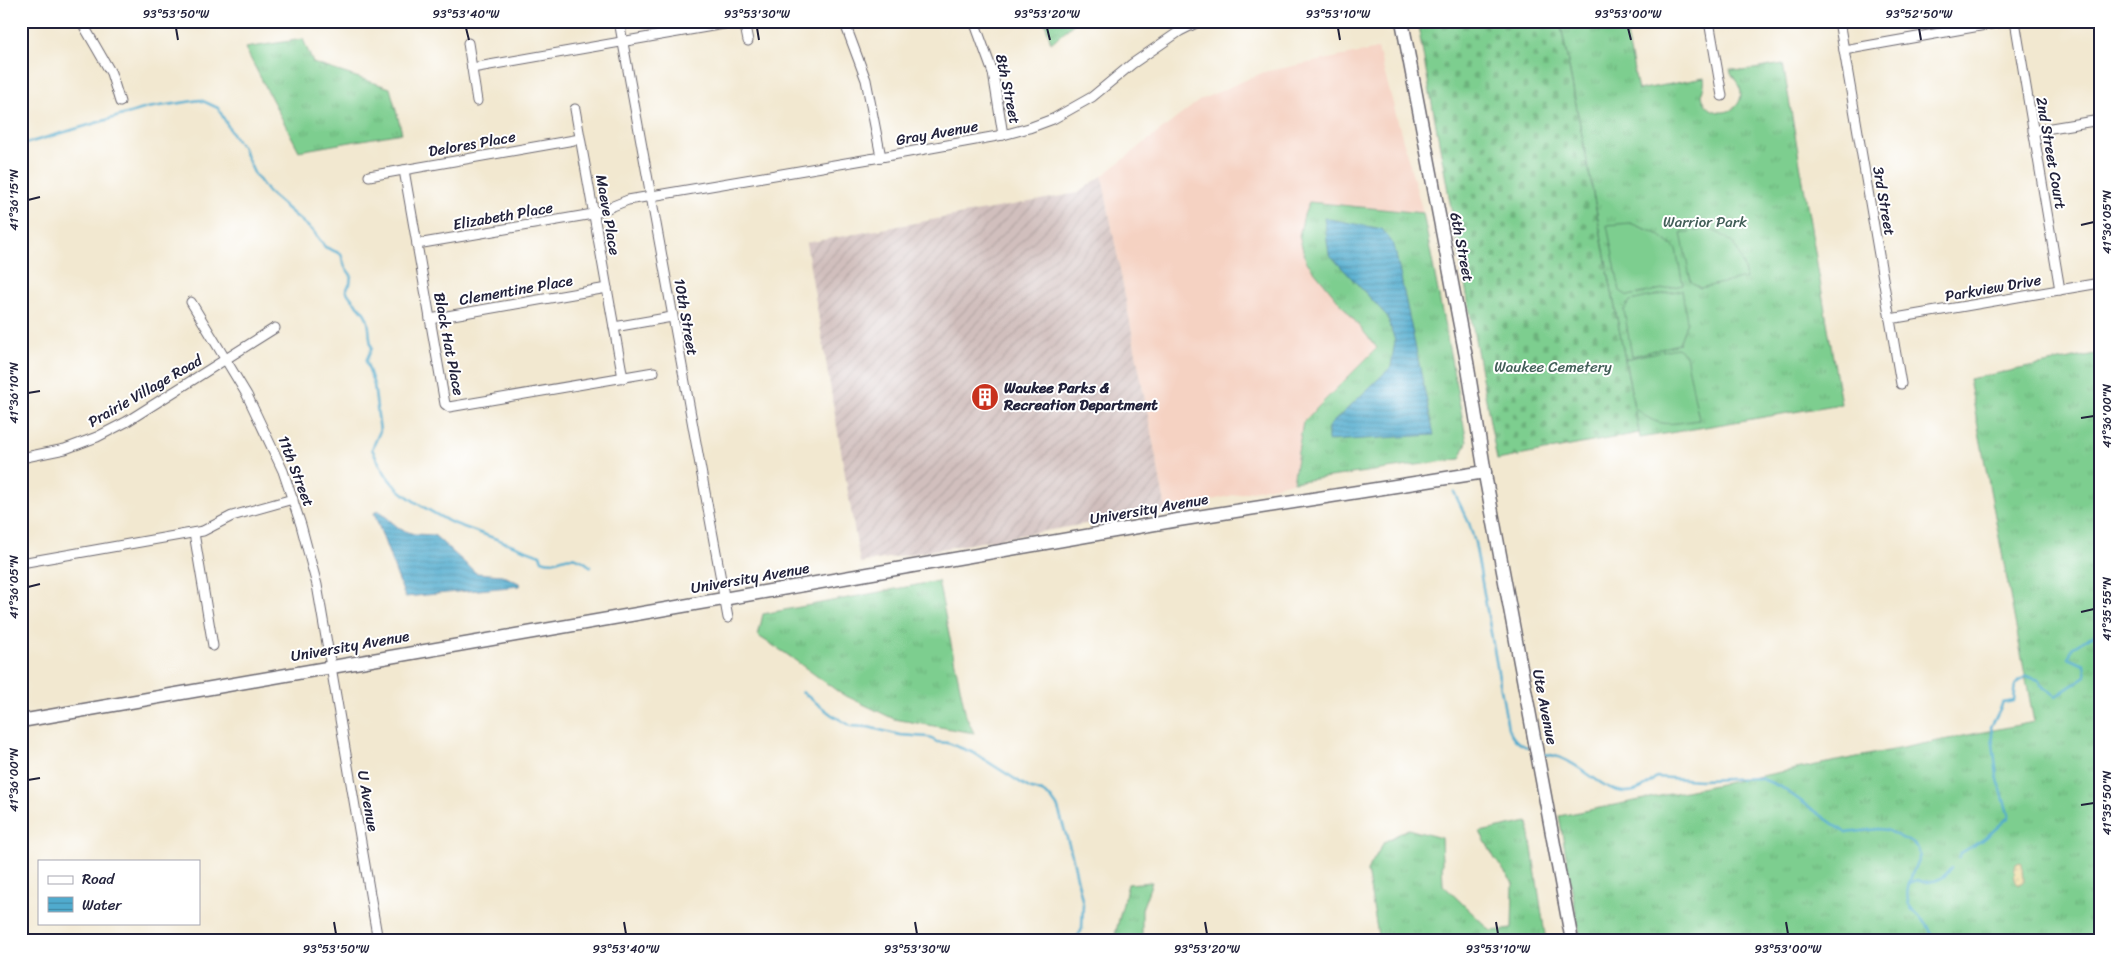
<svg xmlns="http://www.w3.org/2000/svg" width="2121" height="962" font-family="Sriracha,sans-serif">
  <defs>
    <pattern id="industrial-furrows" width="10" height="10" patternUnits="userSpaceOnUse" patternTransform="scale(1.25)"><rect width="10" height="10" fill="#d1bfbd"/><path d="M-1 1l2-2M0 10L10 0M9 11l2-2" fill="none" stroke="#b3a4a3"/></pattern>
    <pattern id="grass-tufts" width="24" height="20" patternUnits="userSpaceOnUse" patternTransform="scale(1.25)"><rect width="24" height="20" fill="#7dce8f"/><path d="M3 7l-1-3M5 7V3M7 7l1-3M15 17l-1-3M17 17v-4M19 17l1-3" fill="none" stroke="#6cb17c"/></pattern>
    <pattern id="sand-dots" width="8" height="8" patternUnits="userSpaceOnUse" patternTransform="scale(1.25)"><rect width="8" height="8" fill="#eeda9e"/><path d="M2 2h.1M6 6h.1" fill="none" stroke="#ccbb89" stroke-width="1.8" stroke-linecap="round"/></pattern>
    <pattern id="cemetery-stones" width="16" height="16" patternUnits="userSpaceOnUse" patternTransform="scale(1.25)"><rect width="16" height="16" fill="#7dce8f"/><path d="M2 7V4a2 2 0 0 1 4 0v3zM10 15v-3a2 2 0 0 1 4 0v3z" fill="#6cb17c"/></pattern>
    <pattern id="water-rules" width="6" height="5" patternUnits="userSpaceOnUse" patternTransform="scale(1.25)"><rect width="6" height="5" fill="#50abce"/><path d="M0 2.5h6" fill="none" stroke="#428ba8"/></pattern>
  </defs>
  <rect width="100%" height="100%" fill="#fff"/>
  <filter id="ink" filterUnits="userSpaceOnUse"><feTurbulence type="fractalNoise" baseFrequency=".02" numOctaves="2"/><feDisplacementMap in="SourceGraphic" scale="10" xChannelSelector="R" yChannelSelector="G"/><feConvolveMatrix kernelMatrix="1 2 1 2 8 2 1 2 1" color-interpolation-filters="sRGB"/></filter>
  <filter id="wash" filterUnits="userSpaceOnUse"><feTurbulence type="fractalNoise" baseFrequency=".0096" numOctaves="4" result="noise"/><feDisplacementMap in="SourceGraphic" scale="20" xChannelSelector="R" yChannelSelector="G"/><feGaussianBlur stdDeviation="1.12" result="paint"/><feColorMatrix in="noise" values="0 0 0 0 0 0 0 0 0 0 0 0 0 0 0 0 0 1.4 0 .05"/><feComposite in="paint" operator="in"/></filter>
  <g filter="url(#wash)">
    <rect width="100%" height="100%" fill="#f2e8d0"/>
    <polygon fill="#f5d2c2" points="1378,49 1423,213 1310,202 1304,215 1306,261 1378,348 1303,422 1293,482 1166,510 1102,176 1200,100 1264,72"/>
    <polygon fill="url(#industrial-furrows)" points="1102,176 1166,510 860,563 806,243 1078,193"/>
    <g fill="url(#grass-tufts)" stroke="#507865">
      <polygon points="1045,21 1077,21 1051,43"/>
      <path d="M 1560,21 L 1624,21 L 1638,90 L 1704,78 C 1706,87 1699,93 1704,101 C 1713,119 1740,114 1741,94 C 1741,83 1732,79 1730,69 L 1742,71 L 1783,64 L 1841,404 L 1640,438 Z"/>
      <polygon points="303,39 313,63 390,88 402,133 299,151 245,48"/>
      <polygon points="1309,202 1423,213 1467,442 1460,459 1293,482 1303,422 1377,348 1306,261 1299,236 1304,215"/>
      <polygon points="2100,353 2100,941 1581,941 1559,816 2034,722 1969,379"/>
      <polygon points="938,581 966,716 974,733 894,719 840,693 785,653 758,636 763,614"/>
      <polygon points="1528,822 1546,941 1379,941 1367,871 1384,842 1408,829 1441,838 1443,885 1491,931 1512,929 1513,883 1495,859 1480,832"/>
      <polygon points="1152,882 1142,909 1142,941 1110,941 1115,935 1128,884"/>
    </g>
    <path fill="url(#sand-dots)" stroke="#887e6c" d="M 2020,862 L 2022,864 L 2023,882 L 2019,884 C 2013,880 2014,871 2016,864 Z"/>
    <polygon fill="url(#cemetery-stones)" stroke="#507865" points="1417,21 1560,21 1639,433 1497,460"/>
    <g fill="#7dce8f" stroke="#507865">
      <polygon points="1630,223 1658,234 1676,249 1683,285 1628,296 1620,291 1607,225"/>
      <path d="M 1708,229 C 1736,238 1740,252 1746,278 L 1700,288 L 1691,282 L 1681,233 Z"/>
      <polygon points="1682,290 1687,321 1679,344 1632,356 1624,310 1630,301"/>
      <path d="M 1677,348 L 1686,355 L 1699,420 C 1668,424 1658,429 1634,407 L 1625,359 Z"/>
    </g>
    <g fill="url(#water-rules)" stroke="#396684">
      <polygon points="1324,218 1382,229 1394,245 1434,435 1328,441 1328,427 1391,367 1395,341 1387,316 1329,254"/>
      <polygon points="378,510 400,529 414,534 434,535 476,573 502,575 519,583 520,586 405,597 374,513"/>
    </g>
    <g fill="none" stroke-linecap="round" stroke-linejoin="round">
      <g stroke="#50abce" stroke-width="2.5">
        <path d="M 21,145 L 147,108 L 200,100 L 205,102 L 218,108 L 234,137 L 242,146 L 254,173 L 268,192 L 313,231 L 325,247 L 341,254 L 345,267 L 351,275 L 350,284 L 346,290 C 351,301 361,306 366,316 C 371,326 368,337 372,348 L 366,361 L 374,385 L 380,431 L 372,449 C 377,459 382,470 389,479 C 401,496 432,512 450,522 L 540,555 L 542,560 C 563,568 564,545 591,567"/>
        <path d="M 1454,492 L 1469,523 L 1475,543 L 1508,728 C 1513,739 1519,746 1532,748"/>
        <polyline points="802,692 832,715 851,726 868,727 900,735 928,737 937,742 948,743 974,753 1029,788 1042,792 1051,798 1058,808 1072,855 1083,904 1082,929 1074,941"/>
        <path d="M 1545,754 C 1550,755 1558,756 1563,759 C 1594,771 1620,815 1656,777 L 1700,780 L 1760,778 L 1781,787 L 1846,833 L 1878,829 L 1886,830 L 1912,843 L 1917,847 L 1920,854 C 1914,872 1898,896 1915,913 C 1928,925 1927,922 1934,941"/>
        <polyline points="1959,857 1961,853 1984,839 2009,817 1997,776 1991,727 2003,703 2014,701 2016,684 2026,676 2039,680 2044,688 2056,696 2086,676 2084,665 2069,658 2072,648 2100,631"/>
        <path d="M 1909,883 L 1917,880 C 1929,885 1944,880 1951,868"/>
      </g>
    </g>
  </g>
  <g filter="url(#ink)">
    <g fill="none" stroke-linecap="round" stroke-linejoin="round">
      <g stroke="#6b676f" stroke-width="11">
        <g id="street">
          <polyline points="81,21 111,73 120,102"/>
          <polyline points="619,21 728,618"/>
          <polyline points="744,21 748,41"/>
          <polyline points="844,21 866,80 881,157"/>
          <polyline points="974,21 993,73 1003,135"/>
          <polyline points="1709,21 1722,96"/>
          <polyline points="1839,21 1901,384"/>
          <polyline points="2015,21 2060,290"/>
          <polyline points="468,43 477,101"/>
          <polyline points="1844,50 2008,21"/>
          <polyline points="472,68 741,21"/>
          <polyline points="575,109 623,378"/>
          <polyline points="2033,131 2100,120"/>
          <polyline points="404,170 445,404 449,407 654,372"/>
          <polyline points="369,176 580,139"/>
          <polyline points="417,244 593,214 628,200 881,157 1003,135 1029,128 1053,119 1092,97 1132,64 1180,31 1200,21"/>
          <polyline points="191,302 247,395 283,471 301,525 317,585 378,941"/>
          <polyline points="430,319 607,288"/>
          <polyline points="1890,319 2100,283"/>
          <polyline points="614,327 672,317"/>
          <polyline points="21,458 65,449 97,437 126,422 275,328"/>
          <polyline points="194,533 213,646"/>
          <polyline points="21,563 203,531 232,516 293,499"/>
        </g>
      </g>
      <g stroke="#6b676f" stroke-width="15">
        <g id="secondary">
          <polyline points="1402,21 1467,362 1486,480 1572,941"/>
          <polyline points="21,721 1178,520 1485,472"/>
        </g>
      </g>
      <use href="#street" stroke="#fff" stroke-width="9"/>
      <use href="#secondary" stroke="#fff" stroke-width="12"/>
    </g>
  </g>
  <path fill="none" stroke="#22223b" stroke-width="2" d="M 176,28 L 178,40M 466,28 L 469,40M 757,28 L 759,40M 1047,28 L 1050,40M 1338,28 L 1340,40M 1628,28 L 1631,40M 1919,28 L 1921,40M 28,200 L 40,197M 2081,225 L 2094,222M 28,393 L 40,391M 2081,418 L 2094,416M 28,587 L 40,584M 2081,612 L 2094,609M 28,780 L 40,778M 2081,805 L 2094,803M 334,922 L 336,934M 624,922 L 626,934M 915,922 L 917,934M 1205,922 L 1207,934M 1496,922 L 1498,934M 1786,922 L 1788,934"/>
  <defs>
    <g id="building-disc" transform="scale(1.4375)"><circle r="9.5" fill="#c8321e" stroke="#fff"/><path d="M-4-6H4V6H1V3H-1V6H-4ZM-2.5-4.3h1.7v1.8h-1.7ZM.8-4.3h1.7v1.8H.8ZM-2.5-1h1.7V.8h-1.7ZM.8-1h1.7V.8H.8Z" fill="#fff"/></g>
  </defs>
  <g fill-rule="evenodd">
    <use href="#building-disc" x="985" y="397"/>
  </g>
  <g text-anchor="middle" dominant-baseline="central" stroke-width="4" stroke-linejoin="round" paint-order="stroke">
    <g font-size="15" fill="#22223b" stroke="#fff">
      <text transform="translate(1008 89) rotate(78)">8th Street</text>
      <text transform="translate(937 133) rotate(-10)">Gray Avenue</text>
      <text transform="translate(472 144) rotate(-10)">Delores Place</text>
      <text transform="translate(2051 153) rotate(80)">2nd Street Court</text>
      <text transform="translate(1884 201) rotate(80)">3rd Street</text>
      <text transform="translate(608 215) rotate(80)">Maeve Place</text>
      <text transform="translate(503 216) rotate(-10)">Elizabeth Place</text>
      <text transform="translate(1462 247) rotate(79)">6th Street</text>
      <text transform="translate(1993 288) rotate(-10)">Parkview Drive</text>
      <text transform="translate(516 290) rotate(-10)">Clementine Place</text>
      <text transform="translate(686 317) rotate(80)">10th Street</text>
      <text transform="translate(449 344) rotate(79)">Black Hat Place</text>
      <text transform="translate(145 391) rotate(-30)">Prairie Village Road</text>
      <text transform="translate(296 471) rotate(69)">11th Street</text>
      <text transform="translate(1149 509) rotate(-10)">University Avenue</text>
      <text transform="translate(750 578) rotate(-10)">University Avenue</text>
      <text transform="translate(350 646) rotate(-10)">University Avenue</text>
      <text transform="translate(1545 707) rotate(79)">Ute Avenue</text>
      <text transform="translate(368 801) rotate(80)">U Avenue</text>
    </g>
    <g font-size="15" fill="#425e58" stroke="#fff">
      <text x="1705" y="222">Warrior Park</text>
      <text x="1553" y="367">Waukee Cemetery</text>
    </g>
    <g font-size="15" font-weight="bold" fill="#22223b" stroke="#fff" text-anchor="start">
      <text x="1004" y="388">Waukee Parks &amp;<tspan x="1004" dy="17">Recreation Department</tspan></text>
    </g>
  </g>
  <rect width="2121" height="962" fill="none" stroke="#fff" stroke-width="55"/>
  <rect x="38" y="860" width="162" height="65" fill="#ffffff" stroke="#a7a7b1"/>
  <rect x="48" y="876" width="25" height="8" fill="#ffffff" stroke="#a7a7b1"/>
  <text x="82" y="884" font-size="15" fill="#22223b">Road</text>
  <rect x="48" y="897" width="25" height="15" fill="url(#water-rules)" stroke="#a7a7b1"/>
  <text x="82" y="910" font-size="15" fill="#22223b">Water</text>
  <rect x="28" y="28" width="2066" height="906" fill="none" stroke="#22223b" stroke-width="2"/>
  <g font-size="12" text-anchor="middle" fill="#22223b">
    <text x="176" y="18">93°53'50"W</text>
    <text x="466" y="18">93°53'40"W</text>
    <text x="757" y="18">93°53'30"W</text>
    <text x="1047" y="18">93°53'20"W</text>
    <text x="1338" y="18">93°53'10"W</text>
    <text x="1628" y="18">93°53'00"W</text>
    <text x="1919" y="18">93°52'50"W</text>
    <text transform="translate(14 200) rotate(-90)" y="4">41°36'15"N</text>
    <text transform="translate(2107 222) rotate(-90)" y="4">41°36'05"N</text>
    <text transform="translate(14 393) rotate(-90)" y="4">41°36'10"N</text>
    <text transform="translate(2107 416) rotate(-90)" y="4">41°36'00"N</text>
    <text transform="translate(14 587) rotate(-90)" y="4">41°36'05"N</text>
    <text transform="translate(2107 609) rotate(-90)" y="4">41°35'55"N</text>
    <text transform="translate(14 780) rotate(-90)" y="4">41°36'00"N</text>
    <text transform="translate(2107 803) rotate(-90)" y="4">41°35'50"N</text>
    <text x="336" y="953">93°53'50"W</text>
    <text x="626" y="953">93°53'40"W</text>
    <text x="917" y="953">93°53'30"W</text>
    <text x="1207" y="953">93°53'20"W</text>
    <text x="1498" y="953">93°53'10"W</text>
    <text x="1788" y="953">93°53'00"W</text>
  </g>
</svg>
